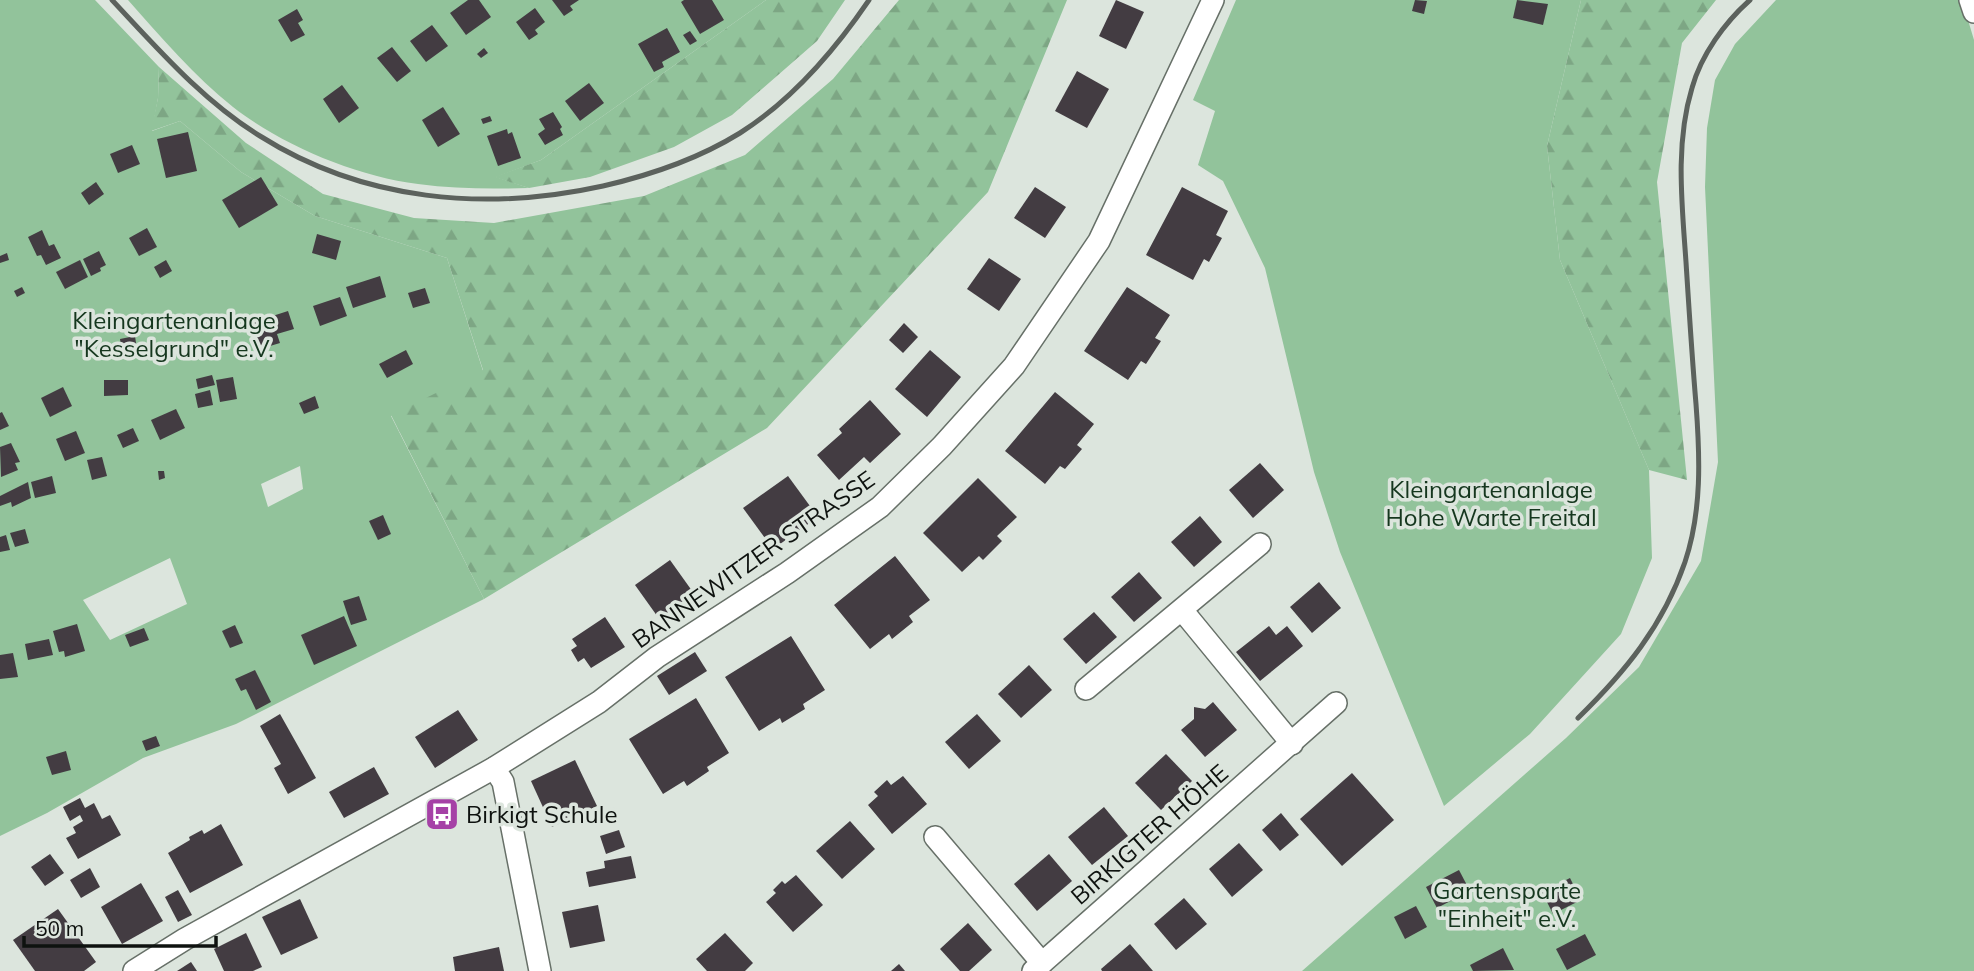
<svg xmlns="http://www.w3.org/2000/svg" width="1974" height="971" font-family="Mulish,sans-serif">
  <defs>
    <pattern id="forest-firs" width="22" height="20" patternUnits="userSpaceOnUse" patternTransform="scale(1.75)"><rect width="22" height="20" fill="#92c39b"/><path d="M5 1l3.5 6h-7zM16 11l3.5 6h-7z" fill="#7da684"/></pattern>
  </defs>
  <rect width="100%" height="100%" fill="#dce5dd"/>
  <g fill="#92c39b" fill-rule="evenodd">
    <path d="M 0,0 L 95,0 L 159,67 L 158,98 L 152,131 L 180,121 L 241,172 L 315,216 L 447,258 L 483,371 L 391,416 L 484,599 L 236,724 L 143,758 L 47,813 L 0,836 ZM 300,466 L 303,489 L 268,507 L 261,484 ZM 170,558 L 187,604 L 110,640 L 83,600 Z"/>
    <path d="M 128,0 L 766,0 L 541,160 L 496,177 L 529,188 C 492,189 455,189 418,184 C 355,176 282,145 233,107 C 195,77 160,36 128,0 Z"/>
    <polygon points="1236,0 1581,0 1547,146 1560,260 1649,470 1652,558 1621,634 1530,734 1444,806 1340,552 1314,472 1265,268 1223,181 1198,165 1215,111 1193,100"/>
    <polygon points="1776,0 1962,0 1974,40 1974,971 1302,971 1566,738 1639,667 1701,561 1718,462 1705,187 1707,128 1715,80 1735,44"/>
  </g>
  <g fill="url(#forest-firs)">
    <polygon points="766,0 845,0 817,41 732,115 674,147 590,177 529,188 494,177 541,160"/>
    <polygon points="899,0 1067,0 988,192 767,428 484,599 391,415 483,370 447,258 315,216 241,172 180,121 151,131 158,98 159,67 246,143 323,194 414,218 494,223 644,196 745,155 833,79"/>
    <polygon points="1581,0 1716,0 1682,43 1657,182 1687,480 1649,470 1560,260 1547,146"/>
  </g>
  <g fill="#433c42">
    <polygon points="468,0 479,0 491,17 466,35 450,13"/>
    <polygon points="552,0 579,0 570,6 573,10 564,16"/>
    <polygon points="684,0 712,0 724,20 700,34 681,2"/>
    <polygon points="1116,0 1144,12 1126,49 1099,36"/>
    <polygon points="1415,0 1427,1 1424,14 1412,11"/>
    <polygon points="1517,0 1548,4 1543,25 1513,18"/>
    <polygon points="535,8 545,22 535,30 538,34 529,40 516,22"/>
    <polygon points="297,9 303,20 298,23 305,35 291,42 278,20"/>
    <polygon points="432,25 448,46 426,62 410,41"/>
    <polygon points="667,28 680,52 662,62 664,67 654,72 638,44"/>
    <polygon points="690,31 697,41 690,45 683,35"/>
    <polygon points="392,47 411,71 397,82 377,58"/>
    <polygon points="484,48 488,53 481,58 477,54"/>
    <polygon points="1077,71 1109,89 1087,128 1055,111"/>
    <polygon points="589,83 604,103 580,121 565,101"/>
    <polygon points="342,85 359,108 339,123 323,99"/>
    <polygon points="443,107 460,134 438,147 422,120"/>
    <polygon points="553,112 562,127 560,129 563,135 545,145 538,134 545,129 539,119"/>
    <polygon points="490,116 492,121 483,124 481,119"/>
    <polygon points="507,129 508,134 512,132 521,158 498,166 487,136"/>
    <polygon points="188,132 197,171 166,178 157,139"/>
    <polygon points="132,145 140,164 118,173 110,154"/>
    <polygon points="261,177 278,205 239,228 222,200"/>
    <polygon points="96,182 104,194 89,205 81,193"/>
    <polygon points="1035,187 1066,207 1045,238 1014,218"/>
    <polygon points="1182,187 1228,211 1216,235 1222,238 1209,262 1204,259 1193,280 1146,255"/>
    <polygon points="147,228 157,247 139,256 129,238"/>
    <polygon points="42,230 49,246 54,244 61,258 46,265 41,255 37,256 28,237"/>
    <polygon points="317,234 341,241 336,260 312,253"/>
    <polygon points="99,251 106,265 100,268 101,271 91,276 83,259"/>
    <polygon points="7,253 9,260 0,263 0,256"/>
    <polygon points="989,258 1021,279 999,311 967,289"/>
    <polygon points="80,260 88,277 65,289 56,272"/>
    <polygon points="166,260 172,271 160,278 154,267"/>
    <polygon points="380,276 386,297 353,308 346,287"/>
    <polygon points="22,287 25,293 17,297 14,291"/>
    <polygon points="1127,287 1170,315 1155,338 1161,341 1146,364 1141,361 1128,380 1084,351"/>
    <polygon points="425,288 430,303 413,308 408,293"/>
    <polygon points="340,297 347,316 320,326 313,306"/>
    <polygon points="288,311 294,329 277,334 280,343 260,349 251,323"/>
    <polygon points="904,323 918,337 903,353 889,340"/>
    <polygon points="135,336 137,350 122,352 120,339"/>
    <polygon points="406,350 413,364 387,378 379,364"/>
    <polygon points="930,350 961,377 927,417 895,389"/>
    <polygon points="212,375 215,385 198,389 196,379"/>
    <polygon points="233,377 237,399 220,402 216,380"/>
    <polygon points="104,380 128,380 128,395 104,396"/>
    <polygon points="63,387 72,406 50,417 41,398"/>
    <polygon points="210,390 213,405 198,408 195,394"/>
    <polygon points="1055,392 1094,424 1077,445 1082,449 1065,469 1060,466 1045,484 1005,451"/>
    <polygon points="315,396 319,408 304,414 299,403"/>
    <polygon points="870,400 901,434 870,463 864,457 839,480 817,455 842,433 839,429"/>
    <polygon points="176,409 185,428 160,440 151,420"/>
    <polygon points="2,412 9,426 0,430 0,413"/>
    <polygon points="133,428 139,441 123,448 117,435"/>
    <polygon points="76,431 85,453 65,461 56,439"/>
    <polygon points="11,443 20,462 15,463 18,470 1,477 0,447"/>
    <polygon points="102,457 107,476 92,480 87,460"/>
    <polygon points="1260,463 1284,490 1253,518 1229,490"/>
    <polygon points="158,471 164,471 165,478 159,480"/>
    <polygon points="52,476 56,493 35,498 31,482"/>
    <polygon points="788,476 818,517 773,549 743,508"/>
    <polygon points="978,478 1017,517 997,536 1002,541 983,560 979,556 962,572 923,533"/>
    <polygon points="28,482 31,498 12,507 11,502 0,506 0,496"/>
    <polygon points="383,515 391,534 378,540 369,521"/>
    <polygon points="1200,516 1222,542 1194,567 1171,542"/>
    <polygon points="25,529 29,543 15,547 10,533"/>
    <polygon points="6,535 10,550 0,552 0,537"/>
    <polygon points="895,556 930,600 909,616 913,622 892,639 889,634 870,649 834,605"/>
    <polygon points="670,560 695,595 660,620 635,585"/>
    <polygon points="1139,572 1162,598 1134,622 1111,597"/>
    <polygon points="1319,582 1341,608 1312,633 1290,607"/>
    <polygon points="359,596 367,620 351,625 343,601"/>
    <polygon points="1094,612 1117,637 1086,664 1063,639"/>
    <polygon points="344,616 357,646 314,665 301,635"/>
    <polygon points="605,617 625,647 591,668 584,658 578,662 571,650 577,646 572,639"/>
    <polygon points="77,624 85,651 65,657 64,651 59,652 53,631"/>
    <polygon points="235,625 243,643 230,648 222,631"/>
    <polygon points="1269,626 1276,635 1287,626 1303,646 1260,681 1236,652"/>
    <polygon points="144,628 149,640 130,647 125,635"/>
    <polygon points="791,636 825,690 803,704 805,709 782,723 780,718 759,731 725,677"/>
    <polygon points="49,639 53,655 28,660 25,644"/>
    <polygon points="695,652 707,671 669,695 657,676"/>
    <polygon points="13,653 18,677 0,679 0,655"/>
    <polygon points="1029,665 1052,690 1021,718 998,694"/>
    <polygon points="255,670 271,702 256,710 246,689 241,691 235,679"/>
    <polygon points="696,698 729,753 707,767 709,771 687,786 684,781 663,794 629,739"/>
    <polygon points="1213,702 1237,730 1205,757 1181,730 1194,719 1194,707 1205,709"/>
    <polygon points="458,710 478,740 435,768 415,737"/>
    <polygon points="280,714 316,778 288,794 274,768 281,764 260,726"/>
    <polygon points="977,714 1001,741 969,769 945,742"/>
    <polygon points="156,736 160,746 146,751 142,741"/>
    <polygon points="66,751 71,770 52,775 46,757"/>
    <polygon points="1166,754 1192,781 1161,810 1135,783"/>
    <polygon points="575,760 597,806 552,827 531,781"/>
    <polygon points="374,767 389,794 344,818 329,792"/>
    <polygon points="1352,773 1394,820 1342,866 1300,819"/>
    <polygon points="903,776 927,804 892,834 868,805 878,796 874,792 887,780 891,785"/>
    <polygon points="80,798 85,808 94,803 102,819 110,815 121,835 78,859 66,838 76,833 73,827 83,821 80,815 70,821 63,807"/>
    <polygon points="1104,807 1128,836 1092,865 1068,837"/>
    <polygon points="1281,813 1299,835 1280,851 1262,830"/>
    <polygon points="850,821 875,849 842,879 816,851"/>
    <polygon points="221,824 243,865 190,893 168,853 190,840 189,837 202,830 204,834"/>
    <polygon points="619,830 625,847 606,854 600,836"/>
    <polygon points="1239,843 1263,870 1232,897 1209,869"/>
    <polygon points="50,854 64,873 45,886 31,867"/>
    <polygon points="1049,854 1072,881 1037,911 1014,884"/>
    <polygon points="631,856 636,878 589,887 586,872 605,868 604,861"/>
    <polygon points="90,868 100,887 81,898 70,880"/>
    <polygon points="1459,870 1470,891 1437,908 1426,887"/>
    <polygon points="796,875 823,905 793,932 766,902 776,893 773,890 782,881 785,884"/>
    <polygon points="1570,878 1581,900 1553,914 1542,892"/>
    <polygon points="141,883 163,921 122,944 101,907"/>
    <polygon points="178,890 192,915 178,922 165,897"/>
    <polygon points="1184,898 1207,924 1176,950 1154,924"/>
    <polygon points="300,899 318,938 281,955 262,917"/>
    <polygon points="598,905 605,941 570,948 562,912"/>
    <polygon points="1416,906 1427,927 1405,939 1394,917"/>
    <polygon points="58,909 96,962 84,971 35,971 13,940"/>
    <polygon points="968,923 992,950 969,971 960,971 940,949"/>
    <polygon points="246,933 262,967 253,971 224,971 214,949"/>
    <polygon points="725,933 753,963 745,971 707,971 696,959"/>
    <polygon points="1585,934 1596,955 1567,970 1556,949"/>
    <polygon points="1130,944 1153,971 1102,971 1101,969"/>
    <polygon points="499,947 504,971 455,971 453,957"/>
    <polygon points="1503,948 1514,970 1473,971 1470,965"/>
    <polygon points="191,962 197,971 177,971"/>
    <polygon points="899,964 905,971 891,971"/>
  </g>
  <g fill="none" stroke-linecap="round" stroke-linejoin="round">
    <g stroke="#677068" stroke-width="24">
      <g id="street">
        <polyline points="1970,0 1974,12"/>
        <polyline points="1182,610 1292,744"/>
        <polyline points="1086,689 1260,544"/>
        <polyline points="494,768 503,782 540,971"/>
        <polyline points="935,837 1042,963"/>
        <polyline points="134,971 185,939 494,768 599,702 657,657 787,573 880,507 942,446 1014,366 1099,241 1213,0"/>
        <polyline points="1033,971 1336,703"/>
      </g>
    </g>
    <use href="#street" stroke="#fff" stroke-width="21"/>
    <g stroke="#5c625d" stroke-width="5">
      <path d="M 112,0 C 158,49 203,101 260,136 C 363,201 485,212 603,186 C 651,175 698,159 740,133 C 792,100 835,50 869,0"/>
      <path d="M 1578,718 C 1625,672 1663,626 1685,562 C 1702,511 1700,457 1696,404 C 1692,357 1689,309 1686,262 C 1682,204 1675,144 1692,88 C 1701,55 1725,22 1750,0"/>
    </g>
  </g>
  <defs>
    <g id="bus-square" transform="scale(1.75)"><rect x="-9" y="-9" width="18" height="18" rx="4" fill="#a541a6" stroke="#dce5dd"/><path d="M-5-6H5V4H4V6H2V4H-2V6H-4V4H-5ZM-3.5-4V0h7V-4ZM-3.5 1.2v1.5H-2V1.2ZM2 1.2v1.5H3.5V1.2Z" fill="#fff"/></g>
  </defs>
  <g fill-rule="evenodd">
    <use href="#bus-square" x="442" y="814"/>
  </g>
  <g text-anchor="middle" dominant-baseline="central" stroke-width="7" stroke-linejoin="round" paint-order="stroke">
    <g font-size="24" fill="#15371e" stroke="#dce5dd">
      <text x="174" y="320">Kleingartenanlage<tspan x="174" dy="28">"Kesselgrund" e.V.</tspan></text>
      <text x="1491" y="489">Kleingartenanlage<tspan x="1491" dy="28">Hohe Warte Freital</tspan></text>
      <text x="1507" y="890">Gartensparte<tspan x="1507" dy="28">"Einheit" e.V.</tspan></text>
    </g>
    <g font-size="24" fill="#0e120f" stroke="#dce5dd">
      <text transform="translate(753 559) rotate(-35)">BANNEWITZER STRASSE</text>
      <text transform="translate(1149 834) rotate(-41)">BIRKIGTER HÖHE</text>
    </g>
    <g font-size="24" fill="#0e120f" stroke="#dce5dd" text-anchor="start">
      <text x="466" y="814">Birkigt Schule</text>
    </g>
  </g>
  <path d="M24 936v10h192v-10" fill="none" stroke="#0e120f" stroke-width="3.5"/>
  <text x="35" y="936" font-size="21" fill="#0e120f" stroke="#dce5dd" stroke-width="5" paint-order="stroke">50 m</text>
</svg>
